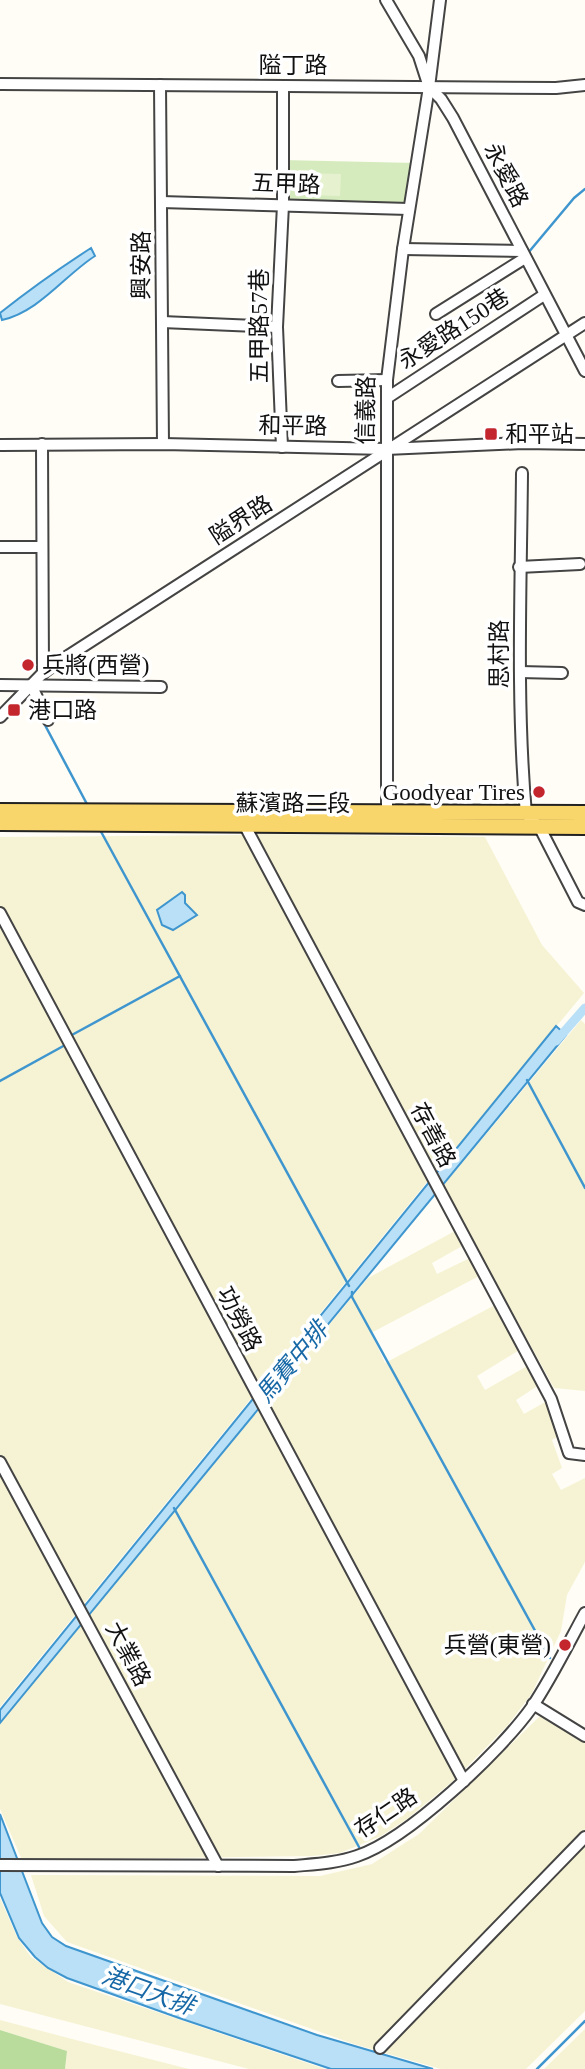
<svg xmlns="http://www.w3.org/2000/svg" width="585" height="2069" font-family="'Times New Roman','Noto Sans TC',serif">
  <rect width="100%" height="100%" fill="#fffdf5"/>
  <g fill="#f6f3d4">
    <polygon points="254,834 485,837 542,945 584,993 437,1171"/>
    <polygon points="243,835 431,1177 0,1707 0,837"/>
    <polygon points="581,1020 585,1024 585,1391 554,1388 443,1186"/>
    <polygon points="455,1231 464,1245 432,1263 437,1274 472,1257 481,1275 371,1333 385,1363 497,1304 521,1349 477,1376 485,1390 529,1365 539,1385 516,1400 524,1414 547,1401 560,1435 552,1440 562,1468 552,1474 561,1490 585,1478 585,1562 567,1595 561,1631 532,1693 508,1725 453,1781 407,1819 381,1836 340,1853 312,1856 22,1860 0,1809 0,1723 368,1278"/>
    <polygon points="541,1715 585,1742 585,2011 526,2069 441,2069 354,2044 67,1942 44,1916 31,1875 320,1876 372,1864 419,1834"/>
    <polygon points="0,1898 17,1937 31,1957 68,1982 325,2069 249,2069 0,2004"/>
    <polygon points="0,2020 91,2044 189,2069 65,2069 67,2051 0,2030"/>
    <polygon points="585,2029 585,2069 544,2069"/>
  </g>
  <polygon fill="#d5ebbd" points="282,160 416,163 409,209 283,205"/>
  <polygon fill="#b9dc9c" points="0,2030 67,2051 65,2069 0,2069"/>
  <polygon fill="#e6f2cf" points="303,173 341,174 340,196 303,195"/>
  <g fill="#b9e0f7" stroke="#3f96cf" stroke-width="2">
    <path d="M 91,248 L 95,256 C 65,275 39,312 2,320 L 0,313 C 29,290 60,268 91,248 Z"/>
    <polygon points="182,892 185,895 185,903 197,915 173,930 162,925 157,910"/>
    <polygon points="556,1026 566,1035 0,1723 0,1710"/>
    <polygon points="0,1814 42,1923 52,1937 66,1946 317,2035 433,2069 331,2069 179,2018 67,1978 48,1968 35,1957 19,1938 0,1893"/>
  </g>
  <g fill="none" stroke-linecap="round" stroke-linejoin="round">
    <g stroke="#3f96cf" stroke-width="2.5">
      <polyline points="528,253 574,198 585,189"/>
      <polyline points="29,695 88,806"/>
      <polyline points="99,828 349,1286"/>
      <polyline points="70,1036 180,976"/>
      <polyline points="527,1080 585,1188"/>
      <polyline points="0,1081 67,1044"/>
      <polyline points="352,1292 352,1297 550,1658"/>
      <polyline points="174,1508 359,1847"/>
      <polyline points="537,2069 585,2021"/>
    </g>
    <polyline stroke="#b9e0f7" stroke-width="9" points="556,1041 585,1008"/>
    <g stroke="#444" stroke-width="14">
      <g id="minor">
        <polyline points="386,0 419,56 429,87 441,99 453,118 585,371"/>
        <polyline points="0,84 556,88 585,85"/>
        <polyline points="160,85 163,444"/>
        <polyline points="161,202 409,209"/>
        <polyline points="403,249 522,251"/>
        <polyline points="436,314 525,258"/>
        <polyline points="162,322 277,327"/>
        <polyline points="338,381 387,380"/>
        <polyline points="387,398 544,295"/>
        <polyline points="42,444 43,673"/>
        <polyline points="0,445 163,444 386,449 523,443 585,444"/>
        <polyline points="282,447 277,327 283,205 283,86"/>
        <path d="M 522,473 C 521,587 516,700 526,814 L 540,828 L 578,902 L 585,905"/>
        <polyline points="0,547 42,547"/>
        <polyline points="519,567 580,564"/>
        <polyline points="520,672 562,673"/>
        <polyline points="0,685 161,687"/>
        <polyline points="31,685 48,720"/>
        <polyline points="0,717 43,673 54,665 585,323"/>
        <polyline points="387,819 387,380 403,249 429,87 440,0"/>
        <polyline points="245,826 551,1399 569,1453 585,1455"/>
        <polyline points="0,913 464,1781"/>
        <polyline points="0,1462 218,1866"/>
        <polyline points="533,1704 585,1736"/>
        <path d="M 0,1865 L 294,1866 C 315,1864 337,1863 357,1856 C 408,1839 501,1751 532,1707 C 552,1677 568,1644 585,1613"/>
        <polyline points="380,2048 585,1837"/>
      </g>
    </g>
    <g stroke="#222" stroke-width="18">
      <g id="major">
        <polyline points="0,811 585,813"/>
        <polyline points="0,823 585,827"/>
      </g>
    </g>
    <use href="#minor" stroke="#fff" stroke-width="10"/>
    <use href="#major" stroke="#f9d66b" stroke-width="14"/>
  </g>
  <g fill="#c4262e" stroke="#fff" stroke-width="2.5">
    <rect x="484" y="427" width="14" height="14" rx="3.5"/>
    <circle cx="28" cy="665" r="7"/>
    <rect x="7" y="703" width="14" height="14" rx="3.5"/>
    <circle cx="539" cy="792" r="7"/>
    <circle cx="565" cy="1645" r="7"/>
  </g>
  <g text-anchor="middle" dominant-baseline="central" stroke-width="7" stroke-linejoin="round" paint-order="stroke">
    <g font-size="23" fill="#111" stroke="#fff">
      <text x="293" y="65">隘丁路</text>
      <text transform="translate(506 175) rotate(63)">永愛路</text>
      <text transform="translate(286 184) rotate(2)">五甲路</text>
      <text transform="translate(141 265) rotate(-90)">興安路</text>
      <text transform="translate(259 326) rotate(-90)">五甲路57巷</text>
      <text transform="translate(454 329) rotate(-33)">永愛路150巷</text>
      <text transform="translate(366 410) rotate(-89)">信義路</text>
      <text transform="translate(293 426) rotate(1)">和平路</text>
      <text transform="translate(241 520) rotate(-33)">隘界路</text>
      <text transform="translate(499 654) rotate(-90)">思村路</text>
      <text x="293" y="803">蘇濱路二段</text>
      <text transform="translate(433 1135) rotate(62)">存善路</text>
      <text transform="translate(239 1319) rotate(62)">功勞路</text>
      <text transform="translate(128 1654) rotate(62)">大業路</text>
      <text transform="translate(386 1813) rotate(-34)">存仁路</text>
    </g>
    <g font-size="23" fill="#111" stroke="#fff" text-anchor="start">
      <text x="505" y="434">和平站</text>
      <text x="42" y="665">兵將(西營)</text>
      <text x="28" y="710">港口路</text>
      <text x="525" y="792" text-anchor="end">Goodyear Tires</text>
      <text x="551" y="1645" text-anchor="end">兵營(東營)</text>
    </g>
    <g font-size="24" font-style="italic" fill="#1768a6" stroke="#fff">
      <text transform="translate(292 1362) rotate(-50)">馬賽中排</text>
      <text transform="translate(148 1991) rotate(20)">港口大排</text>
    </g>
  </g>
</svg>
